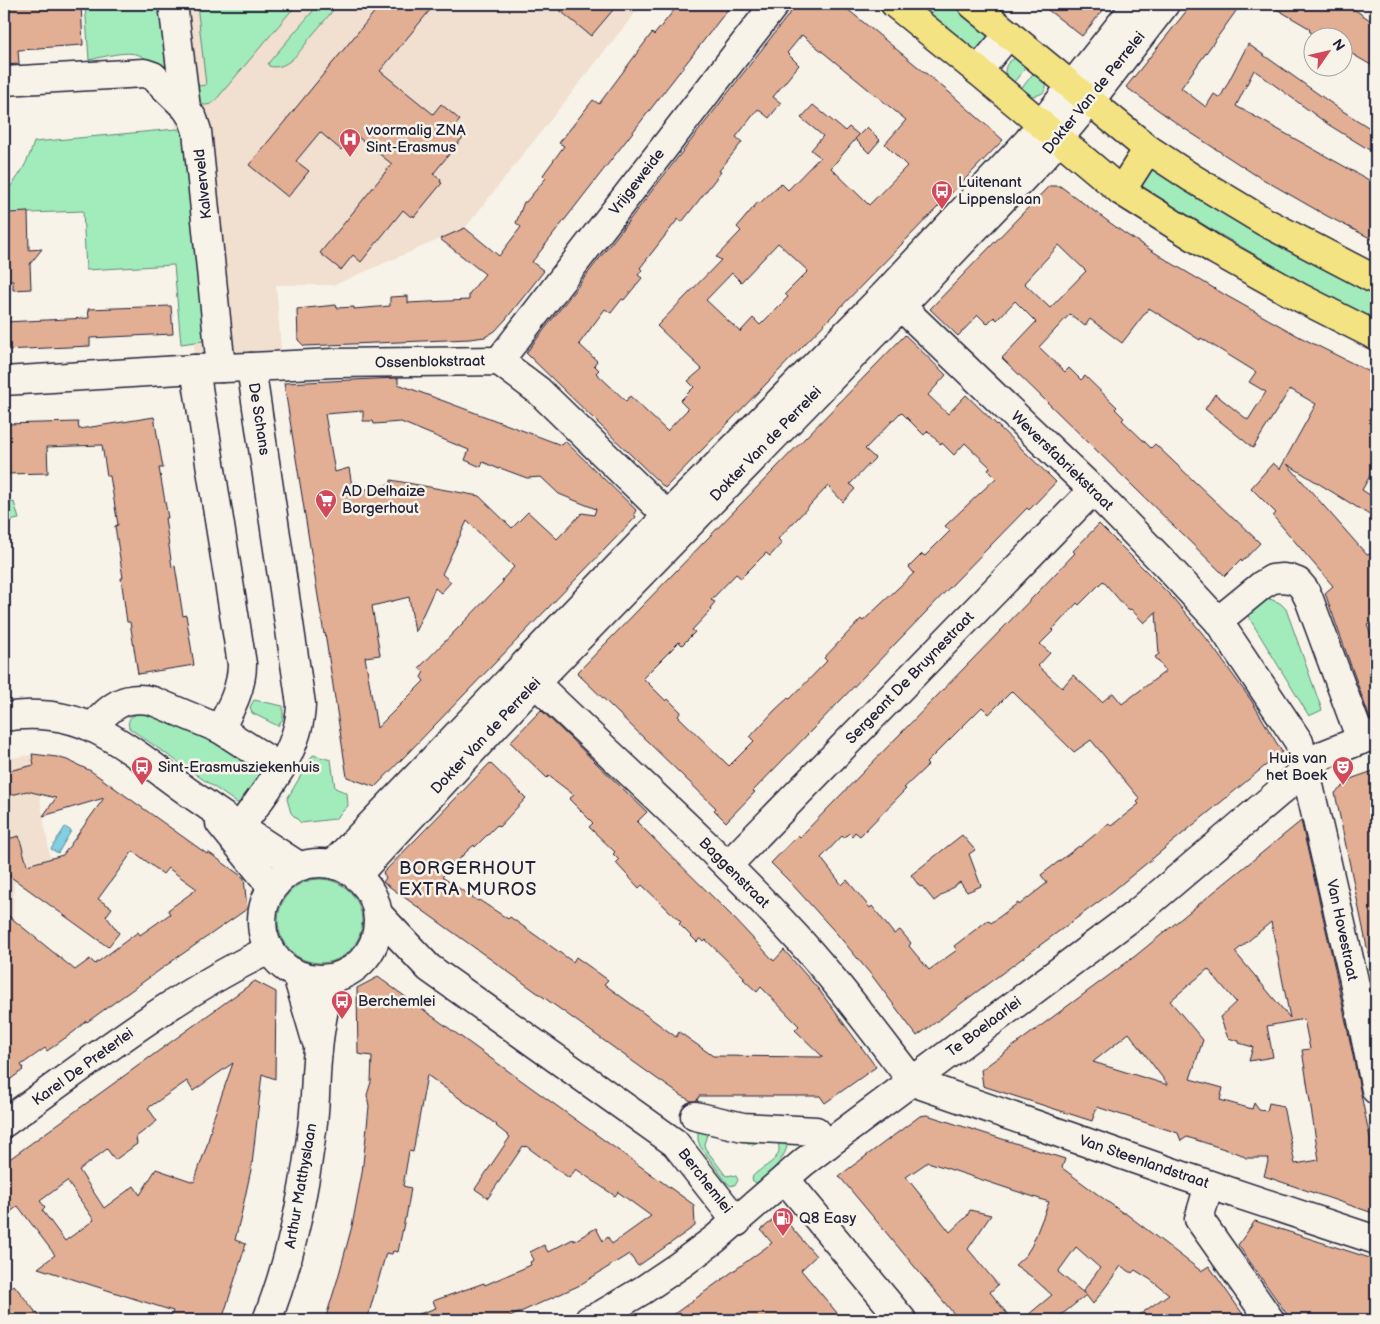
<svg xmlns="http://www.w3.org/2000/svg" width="1380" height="1324" font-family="'Balsamiq Sans',sans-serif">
  <rect width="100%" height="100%" fill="#f7f3e8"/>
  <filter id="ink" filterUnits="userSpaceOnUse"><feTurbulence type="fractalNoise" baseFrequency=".02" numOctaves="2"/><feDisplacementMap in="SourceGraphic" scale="10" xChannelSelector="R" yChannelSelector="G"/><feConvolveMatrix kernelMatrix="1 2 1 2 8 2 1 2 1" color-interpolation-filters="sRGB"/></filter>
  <g filter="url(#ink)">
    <g fill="#f1dfcf">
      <polygon points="160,4 642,4 465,228 334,285 276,285 281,350 195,355 176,129"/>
      <polygon points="33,755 50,858 31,864 33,873 30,879 14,883 13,913 4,968 4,759"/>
    </g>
    <g fill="#a2ebba" stroke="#62867a">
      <path d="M 85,4 L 160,4 L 168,64 L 162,69 C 152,68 148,58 139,55 C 126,50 103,57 89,60 Z"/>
      <path d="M 197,4 L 297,4 L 214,102 C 200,111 196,98 191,87 L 206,85 Z"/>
      <path d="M 319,4 L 338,4 C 330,14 322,24 313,34 C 303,47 288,72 269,66 L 268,64 L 270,61 Z"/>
      <polygon points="918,4 954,4 984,29 990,41 983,50 974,50"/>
      <path d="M 1016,58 L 1020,58 L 1028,65 L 1014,82 L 1005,73 C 1005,65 1008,61 1016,58 Z"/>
      <path d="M 1035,71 C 1047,81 1053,94 1032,96 L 1022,88 Z"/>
      <path d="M 176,129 L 183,131 L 190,141 L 203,341 L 181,344 L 174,265 L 86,270 L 83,211 L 4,214 L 4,194 C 19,178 28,162 34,142 Z"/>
      <polygon points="1152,165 1376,292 1376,320 1329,298 1146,191 1137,179"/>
      <polygon points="14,502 19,519 4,522 4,504"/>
      <polygon points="1270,599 1280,603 1286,609 1322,710 1309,716 1245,611 1264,601"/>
      <polygon points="254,700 283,706 283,719 278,726 252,713 250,707"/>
      <path d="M 138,714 L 151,715 L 157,716 L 229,748 L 265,772 L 242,803 L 237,803 L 129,728 C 127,720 130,716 138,714 Z"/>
      <polygon points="313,755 331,760 335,788 347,793 348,806 335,819 301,823 291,813 287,799"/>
      <circle cx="320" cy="921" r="42"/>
      <polygon points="1376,961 1376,992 1370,962"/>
      <polygon points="698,1128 708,1132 704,1144 705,1148 726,1176 732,1175 736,1176 738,1180 736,1184 731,1186 727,1183 700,1146 698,1140"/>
      <path d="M 746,1139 L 782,1140 L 787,1147 C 783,1160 769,1177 756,1183 L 752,1180 L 753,1176 C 762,1166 784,1160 778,1143 L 761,1141 L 751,1145 L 747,1143 Z"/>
    </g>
    <polygon fill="#82cfe2" stroke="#5c8a9f" points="65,827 71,831 58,853 51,849"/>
    <g fill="#e2af95" stroke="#22223b" fill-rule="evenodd">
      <polygon points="4,4 81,4 83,45 37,48 37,49 18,50 19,64 4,65"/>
      <polygon points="381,4 435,4 380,71 433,114 441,104 460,120 453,128 464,136 433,174 441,180 440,182 442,183 414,217 413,215 411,217 403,210 361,262 353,255 341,270 320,253 392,164 354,134 341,150 320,132 296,161 309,171 288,197 249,165"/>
      <polygon points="552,4 618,4 591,36"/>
      <polygon points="679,4 732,4 532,262 544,271 506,319 495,331 485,337 470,339 304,346 298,340 297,309 336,305 337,308 354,307 354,309 390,306 390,297 408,296 408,303 469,300 469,294 485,274 440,239 465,228 499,256 521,227 516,223 524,202 526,202 546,178 543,175 564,146 559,143 593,100 599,104 652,33 654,35"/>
      <path d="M 797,4 L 841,4 L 950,93 L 1003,140 L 665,488 L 526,353 ZM 802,35 L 906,120 L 885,144 L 907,166 L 869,205 L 831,168 L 859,135 L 849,127 L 845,131 L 813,105 L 801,118 L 823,136 L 811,150 L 820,157 L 788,190 L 781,183 L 760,203 L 758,202 L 737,227 L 741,231 L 716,257 L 721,260 L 657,326 L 702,369 L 688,381 L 694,387 L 680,401 L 688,409 L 667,431 L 630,396 L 626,401 L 596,373 L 599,370 L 594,365 L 597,361 L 579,344 L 605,309 L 611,313 L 622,299 L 624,300 L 642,278 L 638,275 L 642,270 L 640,268 L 678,219 L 682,222 L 721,172 L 719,171 L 742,142 L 736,137 L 758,109 L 769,118 L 781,103 L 773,97 L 799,65 L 787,53 ZM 778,243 L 808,271 L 785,294 L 788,297 L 760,325 L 753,318 L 740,332 L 706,300 L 732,273 L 741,282 Z"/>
      <polygon points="1040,4 1108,4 1082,36"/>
      <polygon points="1192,4 1241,4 1181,88 1206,107 1214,94 1220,98 1248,44 1338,108 1376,132 1376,154 1329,125 1254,70 1236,106 1376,184 1376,241 1327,216 1254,174 1182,127 1126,87"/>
      <polygon points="1268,4 1346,4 1376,24 1376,68 1342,48 1342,38 1319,38 1310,32 1309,28"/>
      <polygon points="867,127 880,140 869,153 855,139"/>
      <path d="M 1049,186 L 1060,186 L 1124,233 L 1173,264 L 1227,296 L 1300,337 L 1376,375 L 1376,465 L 1362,490 L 1376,499 L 1376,519 L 1287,464 L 1367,555 L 1376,552 L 1376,621 L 1367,625 L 1376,647 L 1376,719 L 1370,719 L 1325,593 L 1333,586 L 1273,516 L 1276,513 L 1251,488 L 1273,463 L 1280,469 L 1316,404 L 1290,389 L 1253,448 L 1205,409 L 1215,394 L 1248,420 L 1266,392 L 1249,382 L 1256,372 L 1201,338 L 1200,340 L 1149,308 L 1122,343 L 1090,319 L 1085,326 L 1070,314 L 1039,347 L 1065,372 L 1069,368 L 1081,380 L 1085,376 L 1117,407 L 1115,409 L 1124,418 L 1122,420 L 1151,448 L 1155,444 L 1236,521 L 1236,520 L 1260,543 L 1242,562 L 1241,560 L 1225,576 L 1002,358 L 1036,322 L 1015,301 L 997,320 L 994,317 L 987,324 L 978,315 L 958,336 L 930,309 ZM 1059,245 L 1086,271 L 1050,308 L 1024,283 Z"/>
      <polygon points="28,212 29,250 42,249 30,264 31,289 13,290 13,281 4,281 4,222 9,222 9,213"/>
      <polygon points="171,306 173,334 90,338 90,346 4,350 4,322 89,318 88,309"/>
      <path d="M 905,335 L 946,375 L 928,395 L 948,414 L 966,395 L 1056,482 L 1029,510 L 1027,508 L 953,584 L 753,791 L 755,792 L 726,822 L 714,810 L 716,808 L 577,673 ZM 901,412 L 924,435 L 928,431 L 941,445 L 942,443 L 954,455 L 965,443 L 990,467 L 988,470 L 996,478 L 945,526 L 950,531 L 925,556 L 922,554 L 909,567 L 914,573 L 863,621 L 861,619 L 824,658 L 827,661 L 790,699 L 788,698 L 775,710 L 750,737 L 754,741 L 729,766 L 678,716 L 681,712 L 668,699 L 666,701 L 643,678 L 679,642 L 682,645 L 695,632 L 692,630 L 711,610 L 710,608 L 715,602 L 711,600 L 736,574 L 741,578 L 766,553 L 770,556 L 782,543 L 778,539 L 828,486 L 843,502 L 855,489 L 850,484 L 875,458 L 865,449 Z"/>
      <path d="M 398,378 L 398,384 L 532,434 L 561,445 L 565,441 L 636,510 L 634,514 L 636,517 L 375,787 L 347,777 L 325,633 L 324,634 L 284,383 ZM 363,411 L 363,421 L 373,421 L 374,424 L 401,422 L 469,450 L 465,460 L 481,467 L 483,462 L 499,469 L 500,468 L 527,478 L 541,477 L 559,494 L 596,509 L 594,515 L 582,513 L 557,539 L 528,512 L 512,528 L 479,496 L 391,480 L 391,484 L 353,492 L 349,468 L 335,472 L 325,414 ZM 467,521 L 514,567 L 502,580 L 503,582 L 419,668 L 424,672 L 421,677 L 424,681 L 377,728 L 365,657 L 380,655 L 372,606 L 409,597 L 415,632 L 435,588 L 441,593 L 451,582 L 442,574 Z"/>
      <polygon points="154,417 163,468 159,468 168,518 165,518 172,567 175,566 183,616 186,615 194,665 138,674 130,622 127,622 121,578 123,578 115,526 118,525 110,476 107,476 102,445 47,447 48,473 4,474 4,424 78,422 79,429"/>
      <path d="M 1099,524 L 1173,598 L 1207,639 L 1251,700 L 1282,752 L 1108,895 L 917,1036 L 873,977 L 838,935 L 790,882 L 771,863 L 798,835 L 800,837 L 1038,592 L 1075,553 L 1073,551 ZM 1103,581 L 1128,610 L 1131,609 L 1144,623 L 1156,612 L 1159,654 L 1155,657 L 1166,671 L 1122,704 L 1113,693 L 1102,702 L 1073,675 L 1062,688 L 1038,666 L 1050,653 L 1040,644 L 1053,631 L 1052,630 L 1077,603 L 1079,605 ZM 1012,691 L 1074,752 L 1091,740 L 1140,799 L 1137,802 L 1139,804 L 1111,826 L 1109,823 L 1080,847 L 1079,846 L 1041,875 L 1047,883 L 1019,905 L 1018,903 L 991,923 L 988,920 L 954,946 L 957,950 L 929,970 L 909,946 L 911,943 L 900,930 L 894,934 L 872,906 L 870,908 L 847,880 L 842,885 L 821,858 L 842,836 L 844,838 L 849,833 L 852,836 L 855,832 L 860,836 L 906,789 L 904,788 L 928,765 L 926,763 L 982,707 L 989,714 Z"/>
      <polygon points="541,710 647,812 637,822 731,915 774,961 784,950 819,990 876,1067 825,1103 820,1096 699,1096 697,1101 691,1101 679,1094 656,1078 383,882 386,878 383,873 490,763 526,798 499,827 497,825 475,847 474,845 466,852 442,877 478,901 479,900 508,919 510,917 573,962 576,957 608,980 604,984 676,1037 679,1032 713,1056 823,1057 795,1030 799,1026 761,987 757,992 743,979 745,978 706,940 704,942 700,938 697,942 679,924 681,922 642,885 639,888 616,863 619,860 613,854 615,852 589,827 593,823 569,799 574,795 549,776 547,778 510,742"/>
      <polygon points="32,754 57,757 67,760 91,771 207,854 208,852 244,878 247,909 178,957 87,1022 86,1021 75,1031 47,1051 45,1048 21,1065 23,1068 22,1069 23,1070 4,1084 4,912 75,970 90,959 95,964 138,932 140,935 170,914 168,910 197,889 168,868 163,874 133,851 98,899 112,908 106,916 119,933 108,947 4,872 4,840 19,836 27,865 63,855 104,798 43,816 56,798 27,791 4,797 4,772 34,765"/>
      <polygon points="1376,770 1376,956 1369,957 1335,793 1353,778"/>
      <path d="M 1301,821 L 1335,969 L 1376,1167 L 1376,1214 L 1264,1176 L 1269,1158 L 1246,1158 L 1240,1154 L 1187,1137 L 1181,1141 L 1178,1133 L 1097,1107 L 1092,1121 L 983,1086 L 981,1070 L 1134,957 ZM 1271,922 L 1290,1018 L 1235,952 ZM 1208,969 L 1236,1002 L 1220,1017 L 1228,1038 L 1239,1041 L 1239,1043 L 1253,1047 L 1249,1061 L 1273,1057 L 1267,1026 L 1304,1019 L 1310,1049 L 1302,1050 L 1319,1160 L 1295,1164 L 1283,1106 L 1269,1103 L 1267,1111 L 1259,1110 L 1254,1103 L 1252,1109 L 1220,1100 L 1223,1088 L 1190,1079 L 1203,1040 L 1170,1001 ZM 1129,1033 L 1168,1085 L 1093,1062 Z"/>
      <polygon points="962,835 975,850 969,854 981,886 967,892 960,882 934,901 922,886 920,887 911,875"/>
      <polygon points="378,977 694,1205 695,1226 638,1266 629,1254 578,1286 503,1320 409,1320 408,1318 436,1308 433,1301 484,1283 485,1285 531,1265 530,1262 534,1260 530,1252 544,1245 548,1252 573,1239 574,1241 596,1228 603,1241 608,1237 612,1244 651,1216 618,1192 615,1196 576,1169 569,1178 526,1146 525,1147 523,1146 488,1198 475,1189 510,1137 496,1126 497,1125 427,1075 413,1152 409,1151 403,1186 411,1188 406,1218 405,1218 398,1252 393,1251 392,1254 386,1253 367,1320 325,1320 338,1278 352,1226 362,1173 367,1127 369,1106 367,1095 371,1082 372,1056 358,1054 357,988"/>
      <path d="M 255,981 L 276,992 L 275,1079 L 262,1074 L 252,1165 L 242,1211 L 235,1240 L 246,1244 L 222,1320 L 170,1320 L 173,1311 L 38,1268 L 55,1255 L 18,1206 L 4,1217 L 4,1163 ZM 233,1063 L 210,1128 L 211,1129 L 207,1145 L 194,1182 L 156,1169 L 140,1195 L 134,1186 L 104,1208 L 79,1170 L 107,1149 L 115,1160 L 137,1144 L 136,1137 L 157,1121 L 148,1108 L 187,1081 L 193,1091 ZM 67,1181 L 94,1220 L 65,1241 L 42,1210 L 45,1207 L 40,1201 Z"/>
      <path d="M 927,1115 L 1065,1159 L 1062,1168 L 1123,1213 L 1125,1213 L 1201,1271 L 1209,1266 L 1247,1320 L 1132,1320 L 1169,1294 L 1151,1280 L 1135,1270 L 1132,1273 L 1121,1266 L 1093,1304 L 1086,1295 L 1055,1320 L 1022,1320 L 1052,1295 L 1032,1277 L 1015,1265 L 1026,1255 L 1032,1245 L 1049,1202 L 928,1162 L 906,1177 L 950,1232 L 967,1216 L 970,1210 L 991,1215 L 968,1249 L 998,1285 L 990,1292 L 1012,1320 L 959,1320 L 839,1176 L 920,1116 ZM 1076,1247 L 1100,1268 L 1083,1291 L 1085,1294 L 1058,1272 Z"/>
      <polygon points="774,1219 786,1221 816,1256 801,1270 843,1320 666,1320 772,1243 761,1230"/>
      <polygon points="1255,1221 1376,1260 1376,1320 1291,1320 1238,1245"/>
      <polygon points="14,1285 42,1320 4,1320 4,1293"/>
    </g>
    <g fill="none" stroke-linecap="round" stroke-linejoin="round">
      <g stroke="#22223b" stroke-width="31">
        <g id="minor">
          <polyline points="173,4 186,108 193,119 197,131 221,368"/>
          <polyline points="978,71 1009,34"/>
          <polyline points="4,81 144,73 153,76 186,108"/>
          <polyline points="888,294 1093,490 1166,565 1218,621 1299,742 1353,976 1376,1090"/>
          <polyline points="499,361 775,4"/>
          <polyline points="251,367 334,363 499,361 539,391 680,528"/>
          <polyline points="4,381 195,369"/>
          <polyline points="1218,621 1262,585 1272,579 1282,578 1290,579 1298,582 1304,589 1309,599 1361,740"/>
          <path d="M 522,670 C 610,756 702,836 786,926 C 832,974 872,1029 913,1082"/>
          <path d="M 4,717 C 33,712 67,715 93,728 C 132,747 168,779 204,803 C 235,825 267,845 299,866"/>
          <path d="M 92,728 C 109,707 125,694 153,701 L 220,729 L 281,768"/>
          <path d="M 220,729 C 231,708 242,688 242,664 L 195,369 L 251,367 L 301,704 C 300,751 266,791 240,827"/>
          <polyline points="220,823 272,887"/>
          <circle cx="320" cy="921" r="58"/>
          <polyline points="333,864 667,516 887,292 1028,141 1137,4"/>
          <polyline points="728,865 1093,490"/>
          <polyline points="357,875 535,683 901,306 1045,155 1090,101 1165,4"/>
          <polyline points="378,914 429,968 675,1143 737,1222"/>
          <polyline points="297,975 316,1040"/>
          <polyline points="913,1082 1183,1176 1376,1240"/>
          <polyline points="695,1116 743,1127 816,1131 827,1145"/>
          <path d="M 4,1123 C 90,1062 173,995 269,950"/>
          <polyline points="785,1179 902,1320"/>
          <polyline points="1209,1185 1199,1219 1270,1320"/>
          <path d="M 267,1320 C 292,1257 305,1189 313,1122 C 316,1098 315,1074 318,1050 C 320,1026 325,1002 330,979"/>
          <polyline points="589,1320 601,1315 643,1290 680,1265 715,1239 804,1162 1137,913 1323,755 1376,734"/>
        </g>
      </g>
      <g stroke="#22223b" stroke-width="31">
        <g id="major">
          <polyline points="895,4 978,71 1121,191 1215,250 1299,297 1376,336"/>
          <polyline points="972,4 1148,149 1192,178 1265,222 1376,280"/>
          <polyline points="1121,191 1148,149"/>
        </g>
      </g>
      <use href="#minor" stroke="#f7f3e8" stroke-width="28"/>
      <use href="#major" stroke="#f4e382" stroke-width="28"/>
    </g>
  </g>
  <defs>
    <g id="hospital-pin" transform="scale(1.125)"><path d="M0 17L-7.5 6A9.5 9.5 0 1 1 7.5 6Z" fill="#d1495b" stroke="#f7f3e8"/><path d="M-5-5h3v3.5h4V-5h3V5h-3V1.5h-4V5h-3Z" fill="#fff"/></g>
    <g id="bus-pin" transform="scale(1.125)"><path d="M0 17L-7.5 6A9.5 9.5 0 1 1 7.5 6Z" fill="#d1495b" stroke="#f7f3e8"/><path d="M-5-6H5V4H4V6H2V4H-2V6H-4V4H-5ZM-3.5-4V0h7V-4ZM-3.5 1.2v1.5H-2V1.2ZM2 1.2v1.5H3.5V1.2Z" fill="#fff"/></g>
    <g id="supermarket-pin" transform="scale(1.125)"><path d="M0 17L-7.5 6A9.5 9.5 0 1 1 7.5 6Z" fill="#d1495b" stroke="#f7f3e8"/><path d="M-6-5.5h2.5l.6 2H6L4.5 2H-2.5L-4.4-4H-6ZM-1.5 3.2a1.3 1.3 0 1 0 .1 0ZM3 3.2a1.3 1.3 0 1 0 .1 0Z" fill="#fff"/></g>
    <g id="theatre-pin" transform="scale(1.125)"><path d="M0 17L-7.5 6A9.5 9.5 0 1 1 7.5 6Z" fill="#d1495b" stroke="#f7f3e8"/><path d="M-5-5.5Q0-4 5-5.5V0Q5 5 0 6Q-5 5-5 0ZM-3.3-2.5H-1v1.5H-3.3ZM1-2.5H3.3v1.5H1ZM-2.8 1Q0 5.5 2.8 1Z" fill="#fff"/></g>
    <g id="fuel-pin" transform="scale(1.125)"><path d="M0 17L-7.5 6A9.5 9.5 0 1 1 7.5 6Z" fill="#d1495b" stroke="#f7f3e8"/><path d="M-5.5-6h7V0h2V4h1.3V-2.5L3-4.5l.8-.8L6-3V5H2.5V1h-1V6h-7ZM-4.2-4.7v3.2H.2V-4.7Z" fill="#fff"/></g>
  </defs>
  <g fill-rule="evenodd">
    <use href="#hospital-pin" x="350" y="139"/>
    <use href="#bus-pin" x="942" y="191"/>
    <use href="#supermarket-pin" x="326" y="500"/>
    <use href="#bus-pin" x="142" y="767"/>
    <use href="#theatre-pin" x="1343" y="767"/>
    <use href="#bus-pin" x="342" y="1001"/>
    <use href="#fuel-pin" x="783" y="1218"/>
  </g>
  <g text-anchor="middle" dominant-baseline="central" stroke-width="5" stroke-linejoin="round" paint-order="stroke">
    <g font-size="15" fill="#22223b" stroke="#f7f3e8">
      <text transform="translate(1094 93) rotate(-51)">Dokter Van de Perrelei</text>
      <text transform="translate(637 182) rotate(-52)">Vrijgeweide</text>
      <text transform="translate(203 184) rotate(-96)">Kalverveld</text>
      <text transform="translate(430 362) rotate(-1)">Ossenblokstraat</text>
      <text transform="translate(259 419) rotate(81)">De Schans</text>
      <text transform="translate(766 444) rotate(-46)">Dokter Van de Perrelei</text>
      <text transform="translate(1062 461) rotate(44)">Weversfabriekstraat</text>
      <text transform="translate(910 678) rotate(-46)">Sergeant De Bruynestraat</text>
      <text transform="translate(486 736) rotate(-47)">Dokter Van de Perrelei</text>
      <text transform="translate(734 873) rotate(45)">Baggenstraat</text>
      <text transform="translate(1342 930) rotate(78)">Van Hovestraat</text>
      <text transform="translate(984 1027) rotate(-37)">Te Boelaarlei</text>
      <text transform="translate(83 1067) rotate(-36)">Karel De Preterlei</text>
      <text transform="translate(1144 1162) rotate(19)">Van Steenlandstraat</text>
      <text transform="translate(705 1181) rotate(52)">Berchemlei</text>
      <text transform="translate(301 1186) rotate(-80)">Arthur Matthyslaan</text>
    </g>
    <g font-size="15" fill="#22223b" stroke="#f7f3e8" text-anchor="start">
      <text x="366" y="130">voormalig ZNA<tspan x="366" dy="17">Sint-Erasmus</tspan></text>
      <text x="958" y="182">Luitenant<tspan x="958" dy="17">Lippenslaan</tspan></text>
      <text x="342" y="491">AD Delhaize<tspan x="342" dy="17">Borgerhout</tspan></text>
      <text x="1327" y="758" text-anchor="end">Huis van<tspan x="1327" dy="17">het Boek</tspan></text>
      <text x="158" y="767">Sint-Erasmusziekenhuis</text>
      <text x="358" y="1001">Berchemlei</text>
      <text x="799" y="1218">Q8 Easy</text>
    </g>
    <g font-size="18" letter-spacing="1" fill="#22223b" stroke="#f7f3e8">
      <text x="468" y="868">BORGERHOUT<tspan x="468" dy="21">EXTRA MUROS</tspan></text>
    </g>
  </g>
  <rect width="1380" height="1324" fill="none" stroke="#f7f3e8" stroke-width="20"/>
  <rect x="10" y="10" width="1360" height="1304" fill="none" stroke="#22223b" stroke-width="2" filter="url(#ink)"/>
  <g transform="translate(1328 52) rotate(56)"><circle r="24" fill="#f7f3e8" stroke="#a29fa3"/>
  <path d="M0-4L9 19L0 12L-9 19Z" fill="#d1495b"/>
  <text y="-8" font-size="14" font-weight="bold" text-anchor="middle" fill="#22223b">N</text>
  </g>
</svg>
